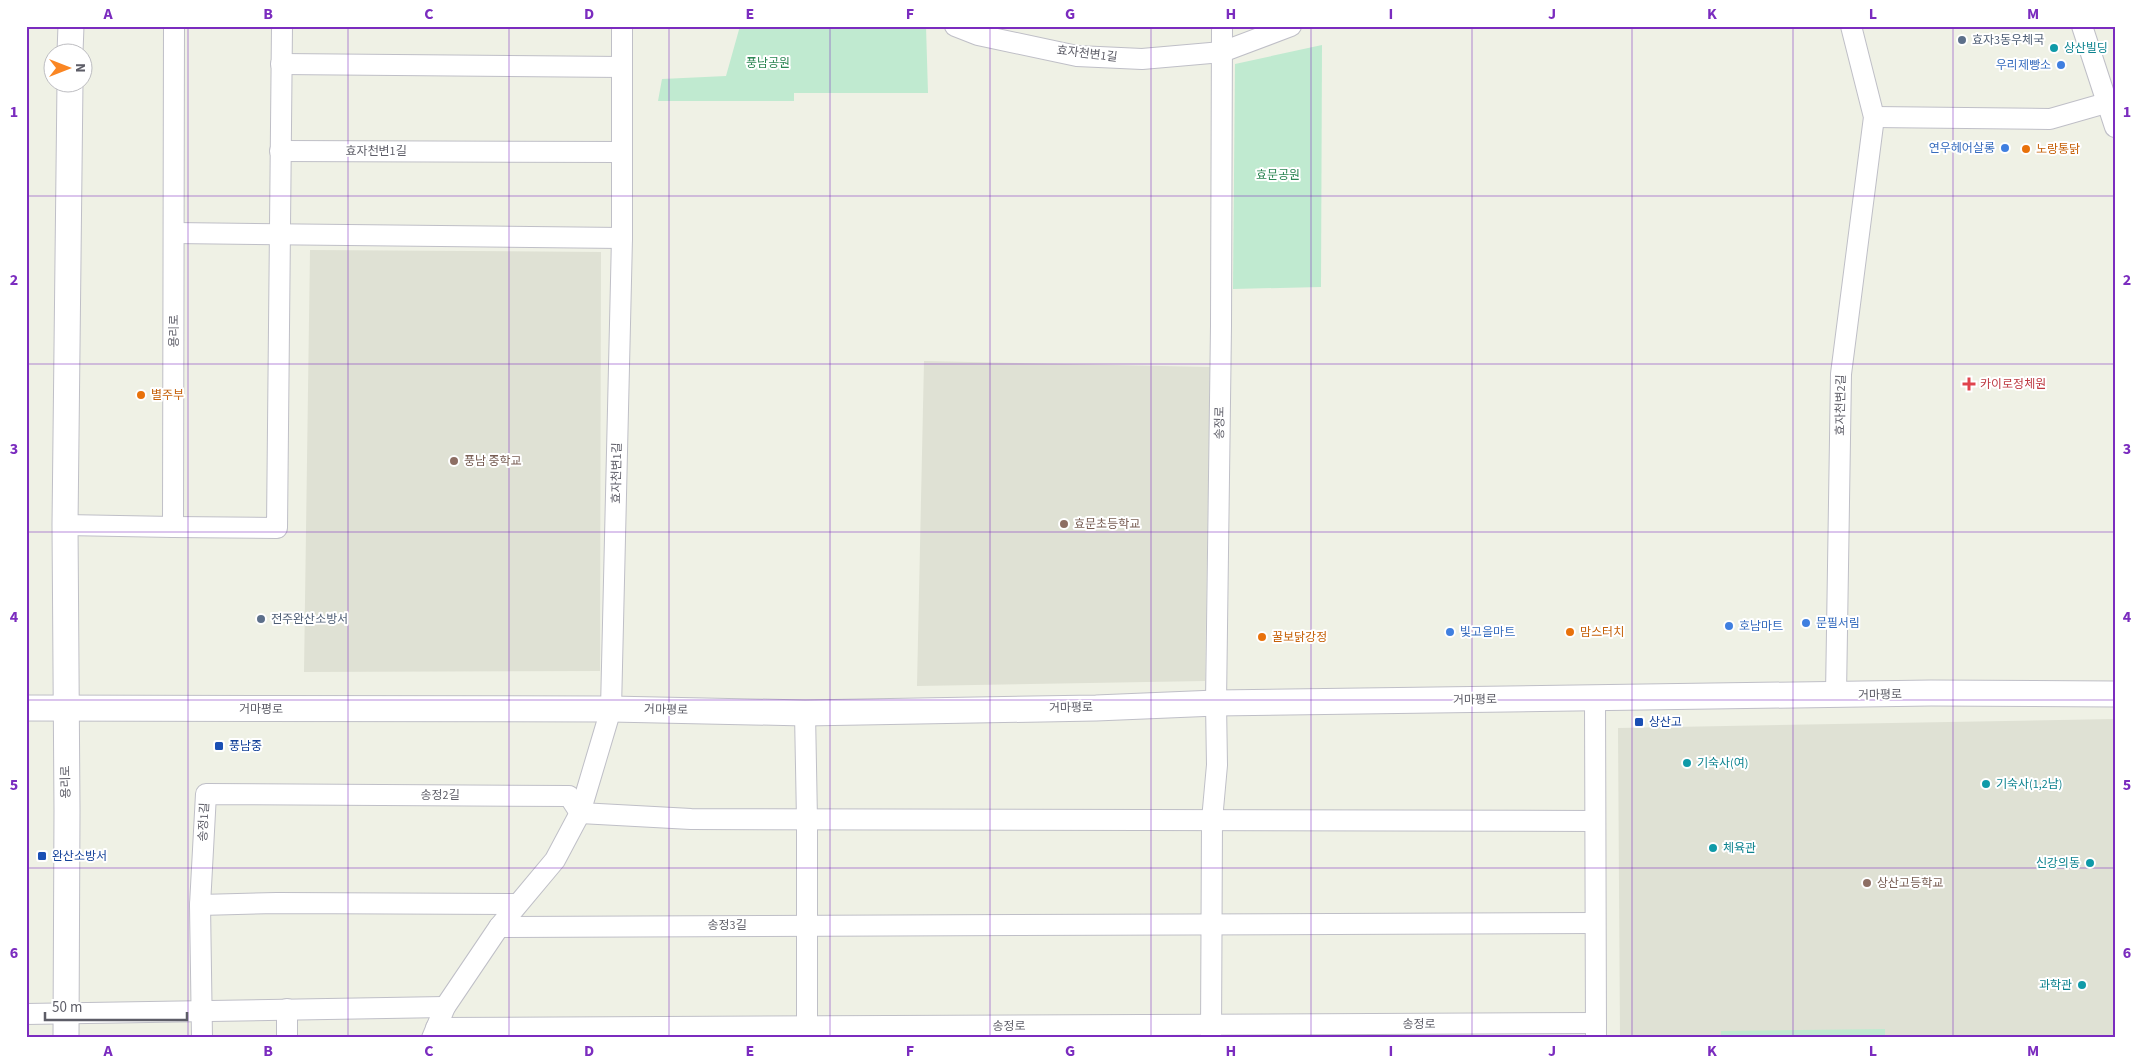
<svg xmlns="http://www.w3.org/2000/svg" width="2141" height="1064" font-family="'Source Sans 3','Noto Sans KR',sans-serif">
  <rect width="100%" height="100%" fill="#eff1e5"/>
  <g fill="#dfe1d4">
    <polygon points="310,250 601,252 600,671 304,672"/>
    <polygon points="924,361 1210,367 1205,681 917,686"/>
    <polygon points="2115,719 2115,1038 1620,1038 1618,728"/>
  </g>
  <g fill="#c0ead0">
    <polygon points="740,26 926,26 928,93 794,93 794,101 658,101 662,79 726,76"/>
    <polygon points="1322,45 1321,287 1233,289 1235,64"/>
    <polygon points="1885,1029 1885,1038 1721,1038 1721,1031"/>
    <polygon points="1387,1034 1387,1038 1225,1038 1225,1035"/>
  </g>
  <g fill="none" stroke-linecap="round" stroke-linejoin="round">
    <g stroke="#bfbfc7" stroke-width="22">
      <g id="minor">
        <polyline points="955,26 978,35 1077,56 1142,59 1222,52 1291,26"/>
        <polyline points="2082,26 2115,127"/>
        <polyline points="281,64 622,67"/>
        <polyline points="1874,117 2050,119 2106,103"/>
        <polyline points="280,151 622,152"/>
        <polyline points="174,233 622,238"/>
        <polyline points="65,525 173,527 174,26"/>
        <polyline points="173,527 277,528 282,26"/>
        <polyline points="1836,695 1841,374 1874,117 1851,26"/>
        <polyline points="1595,698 1596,1038"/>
        <polyline points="805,713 807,820 807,1038"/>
        <polyline points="200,905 277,903 516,904"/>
        <polyline points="499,927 1595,923"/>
        <polyline points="26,1014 445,1007"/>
        <polyline points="436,1028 1596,1023"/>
        <polyline points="202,1038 200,905 206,794 569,796 580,813 691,819 1594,821"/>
        <polyline points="287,1038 287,1009"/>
        <polyline points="432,1038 445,1007 499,927 555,860 580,813 611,709 622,238 622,26"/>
        <polyline points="1211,1038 1212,820 1217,765 1216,703 1221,326 1222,26"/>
      </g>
    </g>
    <g stroke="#bfbfc7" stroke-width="27">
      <g id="tertiary">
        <polyline points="70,52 71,26"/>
        <polyline points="26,708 611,709 805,713 1096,708 1216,703 1931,693 2115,694"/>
        <polyline points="66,1038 67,810 65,525 70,82"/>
      </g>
    </g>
    <use href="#minor" stroke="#fff" stroke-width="20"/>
    <use href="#tertiary" stroke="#fff" stroke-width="25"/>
  </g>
  <path fill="none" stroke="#7b2cbf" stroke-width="1" stroke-opacity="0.55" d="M 188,26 L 188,1038M 348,26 L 348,1038M 509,26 L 509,1038M 669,26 L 669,1038M 830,26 L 830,1038M 990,26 L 990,1038M 1151,26 L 1151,1038M 1311,26 L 1311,1038M 1472,26 L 1472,1038M 1632,26 L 1632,1038M 1793,26 L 1793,1038M 1953,26 L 1953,1038M 26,196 L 2115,196M 26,364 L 2115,364M 26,532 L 2115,532M 26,700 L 2115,700M 26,868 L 2115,868"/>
  <g fill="#5c6f8a" stroke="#fff" stroke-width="2">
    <circle cx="1962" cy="40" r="5"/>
    <circle cx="261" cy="619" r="5"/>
  </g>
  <g fill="#0f9aa8" stroke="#fff" stroke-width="2">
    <circle cx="2054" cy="48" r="5"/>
    <circle cx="1687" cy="763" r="5"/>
    <circle cx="1986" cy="784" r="5"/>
    <circle cx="1713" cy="848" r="5"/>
    <circle cx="2090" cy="863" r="5"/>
    <circle cx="2082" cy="985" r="5"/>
  </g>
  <g fill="#3f7fe0" stroke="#fff" stroke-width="2">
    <circle cx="2061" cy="65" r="5"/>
    <circle cx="2005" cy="148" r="5"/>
    <circle cx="1806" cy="623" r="5"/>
    <circle cx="1729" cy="626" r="5"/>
    <circle cx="1450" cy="632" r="5"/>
  </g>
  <g fill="#e8710a" stroke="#fff" stroke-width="2">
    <circle cx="2026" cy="149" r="5"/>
    <circle cx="141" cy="395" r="5"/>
    <circle cx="1570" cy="632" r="5"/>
    <circle cx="1262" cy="637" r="5"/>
  </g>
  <path fill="#e0444e" stroke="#fff" stroke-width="2" d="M1966.5 376.5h5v5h5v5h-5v5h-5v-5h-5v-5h5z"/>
  <g fill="#8d6e63" stroke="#fff" stroke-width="2">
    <circle cx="454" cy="461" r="5"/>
    <circle cx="1064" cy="524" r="5"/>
    <circle cx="1867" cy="883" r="5"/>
  </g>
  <g fill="#1a4fb4" stroke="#fff" stroke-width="2">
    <rect x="1634" y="717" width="10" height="10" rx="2.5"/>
    <rect x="214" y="741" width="10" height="10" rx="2.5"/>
    <rect x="37" y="851" width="10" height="10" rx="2.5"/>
  </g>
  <g text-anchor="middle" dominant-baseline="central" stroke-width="4" stroke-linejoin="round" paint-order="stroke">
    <g font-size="12" fill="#4e5e75" stroke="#fff" text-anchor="start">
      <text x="1972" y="40">효자3동우체국</text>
      <text x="271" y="619">전주완산소방서</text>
    </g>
    <g font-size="12" fill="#0d838f" stroke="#fff" text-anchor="start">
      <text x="2064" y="48">상산빌딩</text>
      <text x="1697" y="763">기숙사(여)</text>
      <text x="1996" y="784">기숙사(1,2남)</text>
      <text x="1723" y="848">체육관</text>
      <text x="2080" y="863" text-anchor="end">신강의동</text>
      <text x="2072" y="985" text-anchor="end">과학관</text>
    </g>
    <g font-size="12" fill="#5d5d67" stroke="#fff">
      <text transform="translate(1087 54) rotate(7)">효자천변1길</text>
      <text x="376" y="151">효자천변1길</text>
      <text transform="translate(174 331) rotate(-90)">용리로</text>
      <text transform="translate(1841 405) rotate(-89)">효자천변2길</text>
      <text transform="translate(1220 423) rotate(-89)">송정로</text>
      <text transform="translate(617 473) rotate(-89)">효자천변1길</text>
      <text transform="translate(1880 695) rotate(-1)">거마평로</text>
      <text transform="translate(1475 700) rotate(-1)">거마평로</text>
      <text transform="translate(1071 708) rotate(-1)">거마평로</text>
      <text x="261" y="709">거마평로</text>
      <text transform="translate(666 710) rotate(1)">거마평로</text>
      <text transform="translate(66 782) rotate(-91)">용리로</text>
      <text x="440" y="795">송정2길</text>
      <text transform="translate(204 822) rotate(-87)">송정1길</text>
      <text x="727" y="925">송정3길</text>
      <text x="1419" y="1024">송정로</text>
      <text x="1009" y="1026">송정로</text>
    </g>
    <g font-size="12" fill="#2d8654" stroke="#fff">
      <text x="768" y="63">풍남공원</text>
      <text x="1278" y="175">효문공원</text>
    </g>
    <g font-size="12" fill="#366cbe" stroke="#fff" text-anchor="start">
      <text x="2051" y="65" text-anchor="end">우리제빵소</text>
      <text x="1995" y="148" text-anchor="end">연우헤어살롱</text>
      <text x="1816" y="623">문필서림</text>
      <text x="1739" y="626">호남마트</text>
      <text x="1460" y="632">빛고을마트</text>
    </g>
    <g font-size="12" fill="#c56008" stroke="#fff" text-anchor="start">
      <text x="2036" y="149">노랑통닭</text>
      <text x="151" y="395">별주부</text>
      <text x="1580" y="632">맘스터치</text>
      <text x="1272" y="637">꿀보닭강정</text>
    </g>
    <g font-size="12" fill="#be3a42" stroke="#fff" text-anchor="start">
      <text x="1980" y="384">카이로정체원</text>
    </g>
    <g font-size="12" fill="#785e54" stroke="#fff" text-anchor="start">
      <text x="464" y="461">풍남 중학교</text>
      <text x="1074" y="524">효문초등학교</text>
      <text x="1877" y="883">상산고등학교</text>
    </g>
    <g font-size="12" fill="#164399" stroke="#fff" text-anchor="start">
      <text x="1649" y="722">상산고</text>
      <text x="229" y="746">풍남중</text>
      <text x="52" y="856">완산소방서</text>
    </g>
  </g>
  <rect width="2141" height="1064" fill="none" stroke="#ffffff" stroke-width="55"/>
  <g transform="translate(68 68) rotate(90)"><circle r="24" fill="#ffffff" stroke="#bebec2"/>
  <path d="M0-4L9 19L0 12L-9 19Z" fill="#fa8623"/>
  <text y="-8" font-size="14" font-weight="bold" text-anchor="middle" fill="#5d5d67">N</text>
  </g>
  <path d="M45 1012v8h142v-8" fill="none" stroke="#5d5d67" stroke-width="2.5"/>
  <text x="52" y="1012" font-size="15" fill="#5d5d67" stroke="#ffffff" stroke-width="4" paint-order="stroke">50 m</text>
  <rect x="28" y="28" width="2086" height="1008" fill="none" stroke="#7b2cbf" stroke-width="2"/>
  <g font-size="16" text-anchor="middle" font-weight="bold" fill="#7b2cbf">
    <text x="108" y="19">A</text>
    <text x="268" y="19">B</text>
    <text x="429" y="19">C</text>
    <text x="589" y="19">D</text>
    <text x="750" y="19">E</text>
    <text x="910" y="19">F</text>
    <text x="1070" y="19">G</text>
    <text x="1231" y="19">H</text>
    <text x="1391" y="19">I</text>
    <text x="1552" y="19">J</text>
    <text x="1712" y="19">K</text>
    <text x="1873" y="19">L</text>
    <text x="2033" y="19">M</text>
    <text x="14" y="117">1</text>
    <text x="2127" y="117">1</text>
    <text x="14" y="285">2</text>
    <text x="2127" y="285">2</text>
    <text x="14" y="454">3</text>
    <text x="2127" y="454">3</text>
    <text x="14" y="622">4</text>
    <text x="2127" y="622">4</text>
    <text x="14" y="790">5</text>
    <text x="2127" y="790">5</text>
    <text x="14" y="958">6</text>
    <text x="2127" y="958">6</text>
    <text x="108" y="1056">A</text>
    <text x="268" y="1056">B</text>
    <text x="429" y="1056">C</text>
    <text x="589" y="1056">D</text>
    <text x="750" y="1056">E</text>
    <text x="910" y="1056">F</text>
    <text x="1070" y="1056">G</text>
    <text x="1231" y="1056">H</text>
    <text x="1391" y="1056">I</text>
    <text x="1552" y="1056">J</text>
    <text x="1712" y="1056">K</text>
    <text x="1873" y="1056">L</text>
    <text x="2033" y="1056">M</text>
  </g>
</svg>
